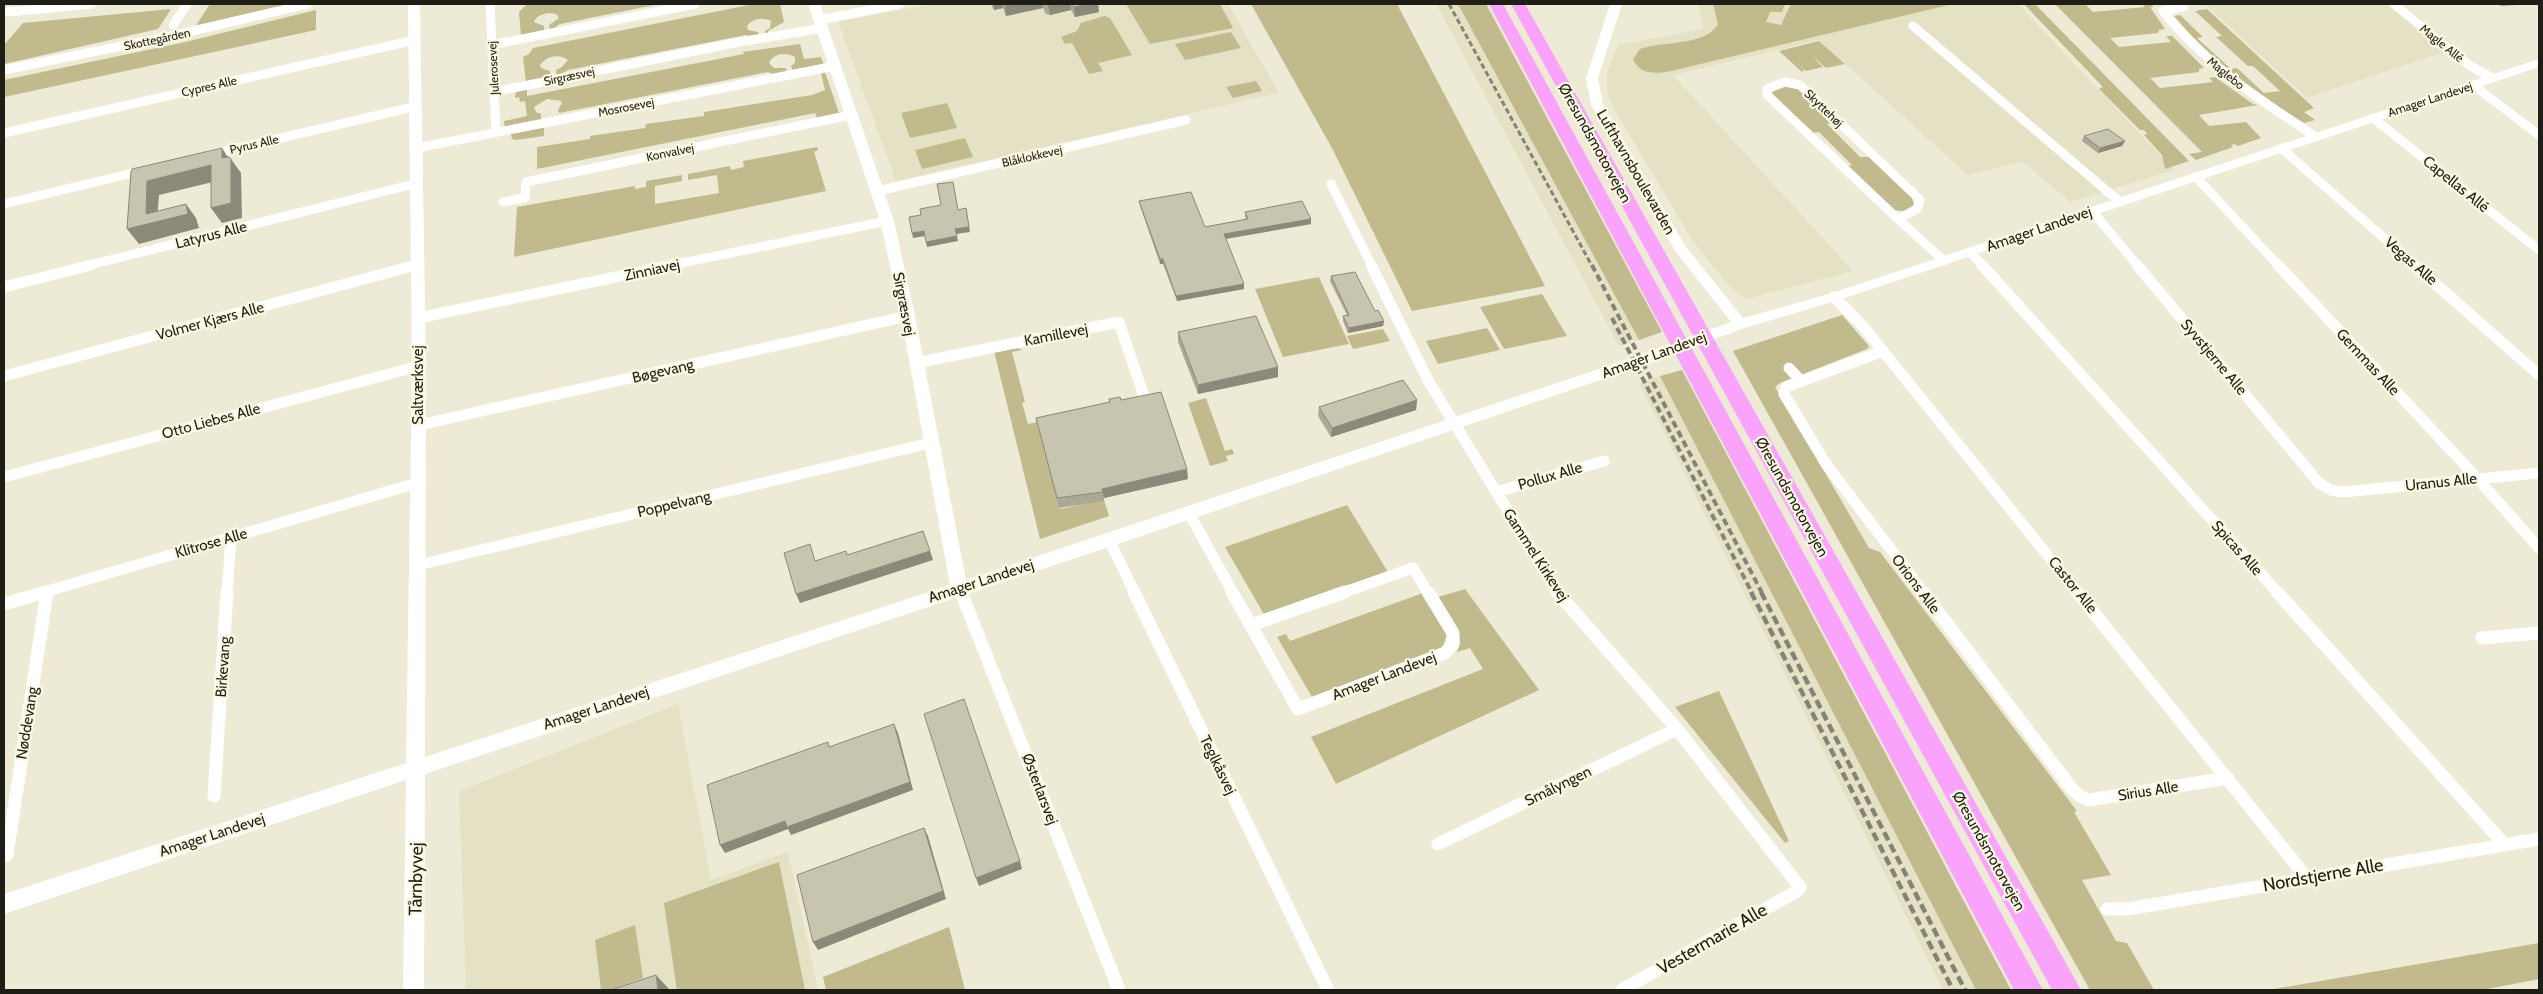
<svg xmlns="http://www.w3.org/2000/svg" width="2543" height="994" font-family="Cabin,sans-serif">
  <rect width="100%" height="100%" fill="#edebd5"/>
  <g fill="#e5e1c4">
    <polygon points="931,4 1228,4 1279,93 896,181 838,22"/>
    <polygon points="1436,4 1458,4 1639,340 1619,346"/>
    <polygon points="1698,4 2018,4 2174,170 2070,202 2022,161 1968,175 1819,40 1673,75 1853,271 1746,299 1730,287 1692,240 1614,109 1607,91 1607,73 1618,45 1703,29"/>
    <polygon points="2205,4 2403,4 2457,48 2307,98"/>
    <polygon points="1660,376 1976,990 1943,990 1639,383"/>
    <polygon points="678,704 711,880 788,852 818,990 466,990 459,791"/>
  </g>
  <g fill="#c0ba8c">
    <polygon points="210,4 291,4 195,27"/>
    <path d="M 527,4 L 659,4 L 560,24 L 550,31 L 549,25 L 559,18 L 556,14 C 548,12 537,14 534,22 L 544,26 L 544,32 L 521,37 L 519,12 Z"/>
    <path d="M 754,4 L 780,4 L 784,22 L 768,31 L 769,35 L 765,36 L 765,31 L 770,28 L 771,21 C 763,17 753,18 747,26 L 748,30 L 758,32 L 760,37 L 754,38 L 746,35 L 568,70 L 557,76 L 556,70 L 562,67 L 568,60 C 560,53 546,56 540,65 L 541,68 L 550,71 L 551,77 L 526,83 L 523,57 L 529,54 L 533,48 Z"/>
    <polygon points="1126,4 1220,4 1233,28 1150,44"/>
    <polygon points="1251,4 1397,4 1545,286 1412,311 1333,150"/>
    <polygon points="1458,4 1486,4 1662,332 1639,340"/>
    <path d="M 1713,4 L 1785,4 L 1782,12 L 1770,12 L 1766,22 L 1781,25 L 1791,4 L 1953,4 L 1671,71 C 1657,74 1639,75 1633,59 L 1640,49 C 1662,41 1707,46 1718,24 Z"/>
    <polygon points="2024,4 2035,4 2189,161 2165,169 2162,155 2144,135 2147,134 2144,130 2140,130 2099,89 2103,87"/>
    <polygon points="2055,4 2085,4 2093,12 2145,7 2142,4 2151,4 2154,7 2150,7 2165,29 2159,30 2158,33 2110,38 2119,47 2171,42 2166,36 2172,36 2204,68 2199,69 2199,72 2150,78 2160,88 2213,82 2209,78 2215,77 2253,104 2258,105 2199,115 2209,126 2246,122 2261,138 2238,146 2234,144 2231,145 2233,147 2196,160 2189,154 2202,152"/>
    <polygon points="171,9 158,29 4,64 4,45 23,23"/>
    <path d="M 2207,9 L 2314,108 L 2304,112 L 2315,120 L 2304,123 C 2255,93 2211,60 2174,16 L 2180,15 L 2203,37 L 2197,38 L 2231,69 L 2237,68 L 2264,93 L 2280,91 L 2253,66 L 2248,66 L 2216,37 L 2222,36 L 2195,11 Z"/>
    <polygon points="316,10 316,30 4,97 4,80 181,43"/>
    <polygon points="1104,16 1110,18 1132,55 1098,63 1103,71 1089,74 1072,43 1065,44 1061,37 1077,31 1081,23"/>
    <polygon points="1231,32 1241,48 1185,60 1175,44"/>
    <polygon points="1819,41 1845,64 1826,68 1811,55 1823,67 1806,71 1797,63 1804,70 1802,72 1779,51"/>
    <path d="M 800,44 L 804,59 L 821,57 L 824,65 L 793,71 L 791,66 L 795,63 L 795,57 C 786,52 774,53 769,63 L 774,68 L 786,68 L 787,73 L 775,75 L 768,72 L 559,113 L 558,110 L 562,103 L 561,101 L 547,99 L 534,107 L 536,112 L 541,114 L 541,120 L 505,128 L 504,121 L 527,116 L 525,101 L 520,102 L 519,97 L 515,98 L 516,91 L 527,89 L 527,96 L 744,54 L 743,52 Z"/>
    <polygon points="825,72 839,113 817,118 815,113 537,169 537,147 590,139 590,136 645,128 646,124 704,116 704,112 812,95 825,90 821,73"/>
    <polygon points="1256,81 1262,91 1233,98 1226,87"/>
    <polygon points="1788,85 1801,89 1833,123 1827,124 1860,157 1870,157 1912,198 1914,205 1905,211 1892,210 1845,167 1852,165 1819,132 1810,133 1772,93 1772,90"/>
    <polygon points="947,103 957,128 910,138 901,113"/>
    <polygon points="544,127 544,136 516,140 512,139 511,134"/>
    <polygon points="965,138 973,157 922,169 915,150"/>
    <polygon points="817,147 818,150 814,152 826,191 514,257 517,207 635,186 635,189 646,187 646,181 682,175 682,181 655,186 655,204 719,193 717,175 688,180 688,174 730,166 731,170 744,167 743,161"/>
    <polygon points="1319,277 1349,344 1283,357 1255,289"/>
    <polygon points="1542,294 1567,336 1504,349 1480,307"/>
    <polygon points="1842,315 1869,346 1867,349 1780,383 1775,387 1869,548 1880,552 2077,811 2074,812 2111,875 2082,880 2116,941 2127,943 2154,990 2090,990 1733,351"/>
    <polygon points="1487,328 1500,350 1438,364 1426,341"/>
    <polygon points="1383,329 1390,341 1353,349 1347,336"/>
    <polygon points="1018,348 1022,350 1012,352 1025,402 1022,403 1028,424 1037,422 1060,509 1104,500 1109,516 1040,539 994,351"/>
    <polygon points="1682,370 2011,990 1976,990 1660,376"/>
    <polygon points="1206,398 1225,451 1232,449 1234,454 1226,456 1228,461 1210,466 1188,403"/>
    <polygon points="1347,505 1388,572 1265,616 1225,547"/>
    <polygon points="1465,589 1539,690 1336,784 1311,737 1483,669 1470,648 1457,652 1460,643 1459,634 1435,598"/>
    <polygon points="1423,593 1447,635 1442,648 1312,697 1277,637 1286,634 1290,641"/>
    <polygon points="1719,691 1789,841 1785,843 1675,707"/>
    <polygon points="779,862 805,990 677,990 664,903"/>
    <polygon points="635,925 643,978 611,990 601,990 595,940"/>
    <polygon points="949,927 965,990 826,990 823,977"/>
    <polygon points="2539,943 2539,979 2482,990 2268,990"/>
  </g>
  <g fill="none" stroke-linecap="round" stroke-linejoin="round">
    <g stroke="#fff" stroke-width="9">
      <polyline points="490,4 496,132"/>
      <polyline points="2394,4 2469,65 2492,78"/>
      <path d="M 2184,7 L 2163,11 C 2205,64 2260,100 2316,137"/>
      <polyline points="8,12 92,4"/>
      <polyline points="819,20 900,4"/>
      <polyline points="173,25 187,4"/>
      <polyline points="1913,26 2120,202"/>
      <polyline points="492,45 695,4"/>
      <polyline points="4,70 171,36 308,4"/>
      <polygon points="1785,82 1800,85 1916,196 1920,200 1917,209 1898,219 1767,95 1767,89"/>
      <polyline points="2473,85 2539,135"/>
      <polyline points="494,92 739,42 822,28"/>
      <polyline points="2373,118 2539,250"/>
      <polyline points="4,133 415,40"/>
      <polyline points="417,148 835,66"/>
      <polyline points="2281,148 2416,266"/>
      <polyline points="209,155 417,106"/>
      <polyline points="2196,177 2279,266"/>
      <polyline points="1331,184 1372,266"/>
      <polyline points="878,191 1186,120"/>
      <polyline points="503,202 525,198 526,182 851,115"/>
      <polyline points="4,204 145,170"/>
      <polyline points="2092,211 2138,266"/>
      <polyline points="1898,219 1944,261"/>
      <polyline points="1970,252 1983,266"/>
      <polyline points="86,266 418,183"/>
      <polyline points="412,266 417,265"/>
      <polyline points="667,266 887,221"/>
    </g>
    <g stroke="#fff" stroke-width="11">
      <polyline points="1371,265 1429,382 1558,593"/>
      <polyline points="1982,265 2278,593"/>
      <polyline points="2137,265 2319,483 2331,490 2343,492 2539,473"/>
      <polyline points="2278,265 2477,478 2539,548"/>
      <polyline points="2414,265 2539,375"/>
      <polyline points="4,287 91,265"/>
      <polyline points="1834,297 1862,325 2078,593"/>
      <polyline points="418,318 673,265"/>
      <polyline points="1883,351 1786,387 1784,394 1826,464 1924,593"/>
      <polyline points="916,363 1119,322 1144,396"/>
      <polyline points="1789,368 1801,381"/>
      <polyline points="4,376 416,265"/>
      <polyline points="419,425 908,316"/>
      <polyline points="4,477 419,366"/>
      <polyline points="1496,492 1604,461"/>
      <polyline points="1189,513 1233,593"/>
      <polyline points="1109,540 1135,593"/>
      <polyline points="418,565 930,443"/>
      <polyline points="959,588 961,593"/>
      <polyline points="41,593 417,483"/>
      <polyline points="47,593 47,591"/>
      <polyline points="227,593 231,538"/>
      <polyline points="1342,593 1413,568 1428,593"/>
    </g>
    <g stroke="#fff" stroke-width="13">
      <polyline points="961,592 1119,990"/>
      <polyline points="1134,592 1328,990"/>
      <polyline points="1232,592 1298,709 1445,653 1453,644 1453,633 1428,592"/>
      <polyline points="1557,592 1677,729 1800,887 1797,891 1622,990"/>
      <polyline points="1923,592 2072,789 2081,797 2089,800 2228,778"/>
      <polyline points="2077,592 2307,878"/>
      <polyline points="2277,592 2505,845"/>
      <polyline points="4,604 45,592"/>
      <polyline points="1251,625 1345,592"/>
      <polyline points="2482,638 2539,633"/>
      <polyline points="214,796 227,592"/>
      <polyline points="1438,844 1677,729"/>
      <polyline points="7,855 47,592"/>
      <polyline points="2107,909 2128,909 2539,839"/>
    </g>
    <polygon fill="#fff" fill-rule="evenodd" points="408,4 420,4 426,366 425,757 950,585 901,316 880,221 808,4 820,4 894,221 915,316 966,580 1596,370 1731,322 1676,252 1591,105 1586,78 1610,4 1622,4 1598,78 1603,105 1686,247 1743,318 1829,294 2539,59 2539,67 1839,300 1745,328 1606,378 1115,545 425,774 424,990 403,990 406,780 4,914 4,894 406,763 412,366"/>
    <g fill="#f9a3fd" fill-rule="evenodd">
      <polygon points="1489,4 1503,4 2043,990 2014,990"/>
      <polygon points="1511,4 1525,4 2081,990 2052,990"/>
    </g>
    <polyline stroke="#848374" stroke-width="3" stroke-dasharray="5.5 3" stroke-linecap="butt" points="1449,4 1592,266"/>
    <g stroke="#848374" stroke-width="4" stroke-dasharray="7 4" stroke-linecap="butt">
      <polyline points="1592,265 1762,593"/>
      <polyline points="1612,318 1752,593"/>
    </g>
    <g stroke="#848374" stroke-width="4.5" stroke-dasharray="9 4.5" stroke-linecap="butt">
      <polyline points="1751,592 1953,990"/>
      <polyline points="1761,592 1965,990"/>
    </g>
  </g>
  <g fill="#aba996">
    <polygon points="991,4 1098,4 1099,12 1075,17 1071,10 1050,15 1046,14 1043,8 1006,16 1003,8 994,10"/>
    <polygon points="2498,4 2533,4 2501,6"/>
    <polygon points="2084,136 2122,146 2098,153 2082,141"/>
    <polygon points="1139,201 1205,227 1246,219 1245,217 1245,212 1311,219 1311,224 1226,239 1244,289 1177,301 1163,264 1160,264 1140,206"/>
    <polygon points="1331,276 1375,311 1384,321 1383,326 1348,333 1343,321 1343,316 1347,315 1330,281"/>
    <polygon points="1178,332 1278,377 1198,394 1178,342"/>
    <polygon points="1109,399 1121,400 1188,479 1104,498 1104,501 1059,508 1036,418 1110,402"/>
    <polygon points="1417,400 1416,410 1331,437 1318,416 1319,407"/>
  </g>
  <g fill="#8b897a">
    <polygon points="993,4 1002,4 1003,8 994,10"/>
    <polygon points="1012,4 1042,4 1043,8 1006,16 1005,5"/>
    <polygon points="1052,4 1070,4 1071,10 1050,15 1048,5"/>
    <polygon points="1089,4 1098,4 1099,12 1075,17 1074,7"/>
    <polygon points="2125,141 2122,146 2098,153 2100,148"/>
    <polygon points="222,148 231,162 231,159 241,173 242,218 222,223 211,208 222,158"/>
    <polygon points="211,165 221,180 159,195 157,222 186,204 196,218 199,228 139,244 127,229 147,181"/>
    <polygon points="966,208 970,232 956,234 955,229"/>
    <polygon points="1311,219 1311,224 1224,239 1224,234"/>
    <polygon points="924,231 925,236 913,238 912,233"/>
    <polygon points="957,236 958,241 927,247 926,242"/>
    <rect x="1160" y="259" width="3" height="5"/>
    <polygon points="1244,284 1244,289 1177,301 1176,296"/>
    <polygon points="1384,321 1383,326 1348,333 1349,328"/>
    <polygon points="1278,367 1278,377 1198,394 1198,385"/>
    <polygon points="1417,400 1416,410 1331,437 1332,428"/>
    <polygon points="1187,469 1188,479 1104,498 1102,489"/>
    <polygon points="930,551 933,560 800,603 796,594"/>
    <polygon points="894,724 898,733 913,790 791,835 788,829 725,853 720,845 785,821"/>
    <polygon points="924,828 928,836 946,899 818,950 813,942"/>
    <polygon points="1020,861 1022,869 979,886 976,878"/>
    <polygon points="656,975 669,989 669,990 658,990"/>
  </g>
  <g fill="#c7c4af" stroke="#8b897a">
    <polygon points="1072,4 1089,4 1074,7"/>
    <polygon points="2108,129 2125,141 2100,148 2084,136"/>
    <polygon points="222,148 222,158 229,157 231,159 231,203 211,208 211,165 147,181 146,214 186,204 188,214 127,229 131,172 132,169"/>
    <polygon points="953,182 958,210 966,208 969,227 955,229 957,236 926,242 924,231 912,233 909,217 921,215 920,209 941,205 937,184"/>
    <polygon points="1191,192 1205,227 1248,219 1245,212 1302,201 1311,219 1224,234 1244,284 1176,296 1163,259 1160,259 1139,201"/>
    <polygon points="1355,272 1375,311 1378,310 1384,321 1349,328 1343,316 1349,315 1331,276"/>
    <polygon points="1256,316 1278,367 1198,385 1178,332"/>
    <polygon points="1403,380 1417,400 1332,428 1319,407"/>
    <polygon points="1161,392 1187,469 1102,489 1103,492 1057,498 1036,418 1110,402 1109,399 1120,397 1121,400"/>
    <polygon points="923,531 930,551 796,594 784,553 810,544 815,561 846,551 847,555"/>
    <polygon points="964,699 1020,861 976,878 924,714"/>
    <polygon points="894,724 910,782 787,827 785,821 720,845 707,785 828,742 829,747"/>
    <polygon points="924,828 943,891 813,942 797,875"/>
    <polygon points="656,975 658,990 611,990"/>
  </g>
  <g text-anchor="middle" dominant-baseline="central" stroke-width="4.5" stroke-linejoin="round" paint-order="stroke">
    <g font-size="12" fill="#1f1e16" stroke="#fbf8e2">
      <text transform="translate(157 39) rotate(-12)">Skottegården</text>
      <text transform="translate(2442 43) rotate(39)">Magle Allé</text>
      <text transform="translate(493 68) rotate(-93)">Julerosevej</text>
      <text transform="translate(2226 73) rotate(39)">Maglebo</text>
      <text transform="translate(569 76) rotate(-12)">Sirgræsvej</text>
      <text transform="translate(209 86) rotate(-13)">Cypres Alle</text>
      <text transform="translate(2430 99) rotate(-18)">Amager Landevej</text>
      <text transform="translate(626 107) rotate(-11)">Mosrosevej</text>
      <text transform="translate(1824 108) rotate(44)">Skyttehøj</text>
      <text transform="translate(254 144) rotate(-13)">Pyrus Alle</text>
      <text transform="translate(670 152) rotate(-12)">Konvalvej</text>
      <text transform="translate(1032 156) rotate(-13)">Blåklokkevej</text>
    </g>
    <g font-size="15" fill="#1f1e16" stroke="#fbf8e2">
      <text transform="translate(1595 143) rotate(61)">Øresundsmotorvejen</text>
      <text transform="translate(1636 172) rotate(60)">Lufthavnsboulevarden</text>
      <text transform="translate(2456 184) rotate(39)">Capellas Allé</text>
      <text transform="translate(2039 229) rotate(-19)">Amager Landevej</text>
      <text transform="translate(211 235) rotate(-14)">Latyrus Alle</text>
      <text transform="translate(2411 261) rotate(41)">Vegas Alle</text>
      <text transform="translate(652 270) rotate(-12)">Zinniavej</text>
      <text transform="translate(904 304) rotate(79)">Sirgræsvej</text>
      <text transform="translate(210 321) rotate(-15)">Volmer Kjærs Alle</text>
      <text transform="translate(1056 335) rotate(-11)">Kamillevej</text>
      <text transform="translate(1654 355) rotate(-20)">Amager Landevej</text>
      <text transform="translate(2214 357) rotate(50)">Syvstjerne Alle</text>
      <text transform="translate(2368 362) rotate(47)">Gemmas Alle</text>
      <text transform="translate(663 371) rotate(-13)">Bøgevang</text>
      <text transform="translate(418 385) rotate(-90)">Saltværksvej</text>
      <text transform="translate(211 421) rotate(-15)">Otto Liebes Alle</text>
      <text transform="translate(1550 476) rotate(-16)">Pollux Alle</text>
      <text transform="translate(2441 482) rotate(-6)">Uranus Alle</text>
      <text transform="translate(1792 497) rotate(61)">Øresundsmotorvejen</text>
      <text transform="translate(674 504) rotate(-13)">Poppelvang</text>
      <text transform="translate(211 543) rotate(-16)">Klitrose Alle</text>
      <text transform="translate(2237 548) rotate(48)">Spicas Alle</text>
      <text transform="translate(1536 555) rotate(57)">Gammel Kirkevej</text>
      <text transform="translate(981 581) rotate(-18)">Amager Landevej</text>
      <text transform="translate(1916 584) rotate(53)">Orions Alle</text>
      <text transform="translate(2073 585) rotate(51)">Castor Alle</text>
      <text transform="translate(223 667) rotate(-86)">Birkevang</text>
      <text transform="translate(1384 676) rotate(-21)">Amager Landevej</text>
      <text transform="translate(596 708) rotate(-18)">Amager Landevej</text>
      <text transform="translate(27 723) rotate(-81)">Nøddevang</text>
      <text transform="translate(1218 765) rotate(64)">Teglkåsvej</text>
      <text transform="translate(1558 786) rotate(-26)">Smålyngen</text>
      <text transform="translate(1040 789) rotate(69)">Østerlarsvej</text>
      <text transform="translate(2148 791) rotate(-9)">Sirius Alle</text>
      <text transform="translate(212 835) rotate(-18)">Amager Landevej</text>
      <text transform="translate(1989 851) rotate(61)">Øresundsmotorvejen</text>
    </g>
    <g font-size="18" fill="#1f1e16" stroke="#fbf8e2">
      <text transform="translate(2323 875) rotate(-10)">Nordstjerne Alle</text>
      <text transform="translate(416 879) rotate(-89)">Tårnbyvej</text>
      <text transform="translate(1712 939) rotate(-30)">Vestermarie Alle</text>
    </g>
  </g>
  <rect width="2543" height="994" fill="none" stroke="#1f1e16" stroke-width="10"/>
</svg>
